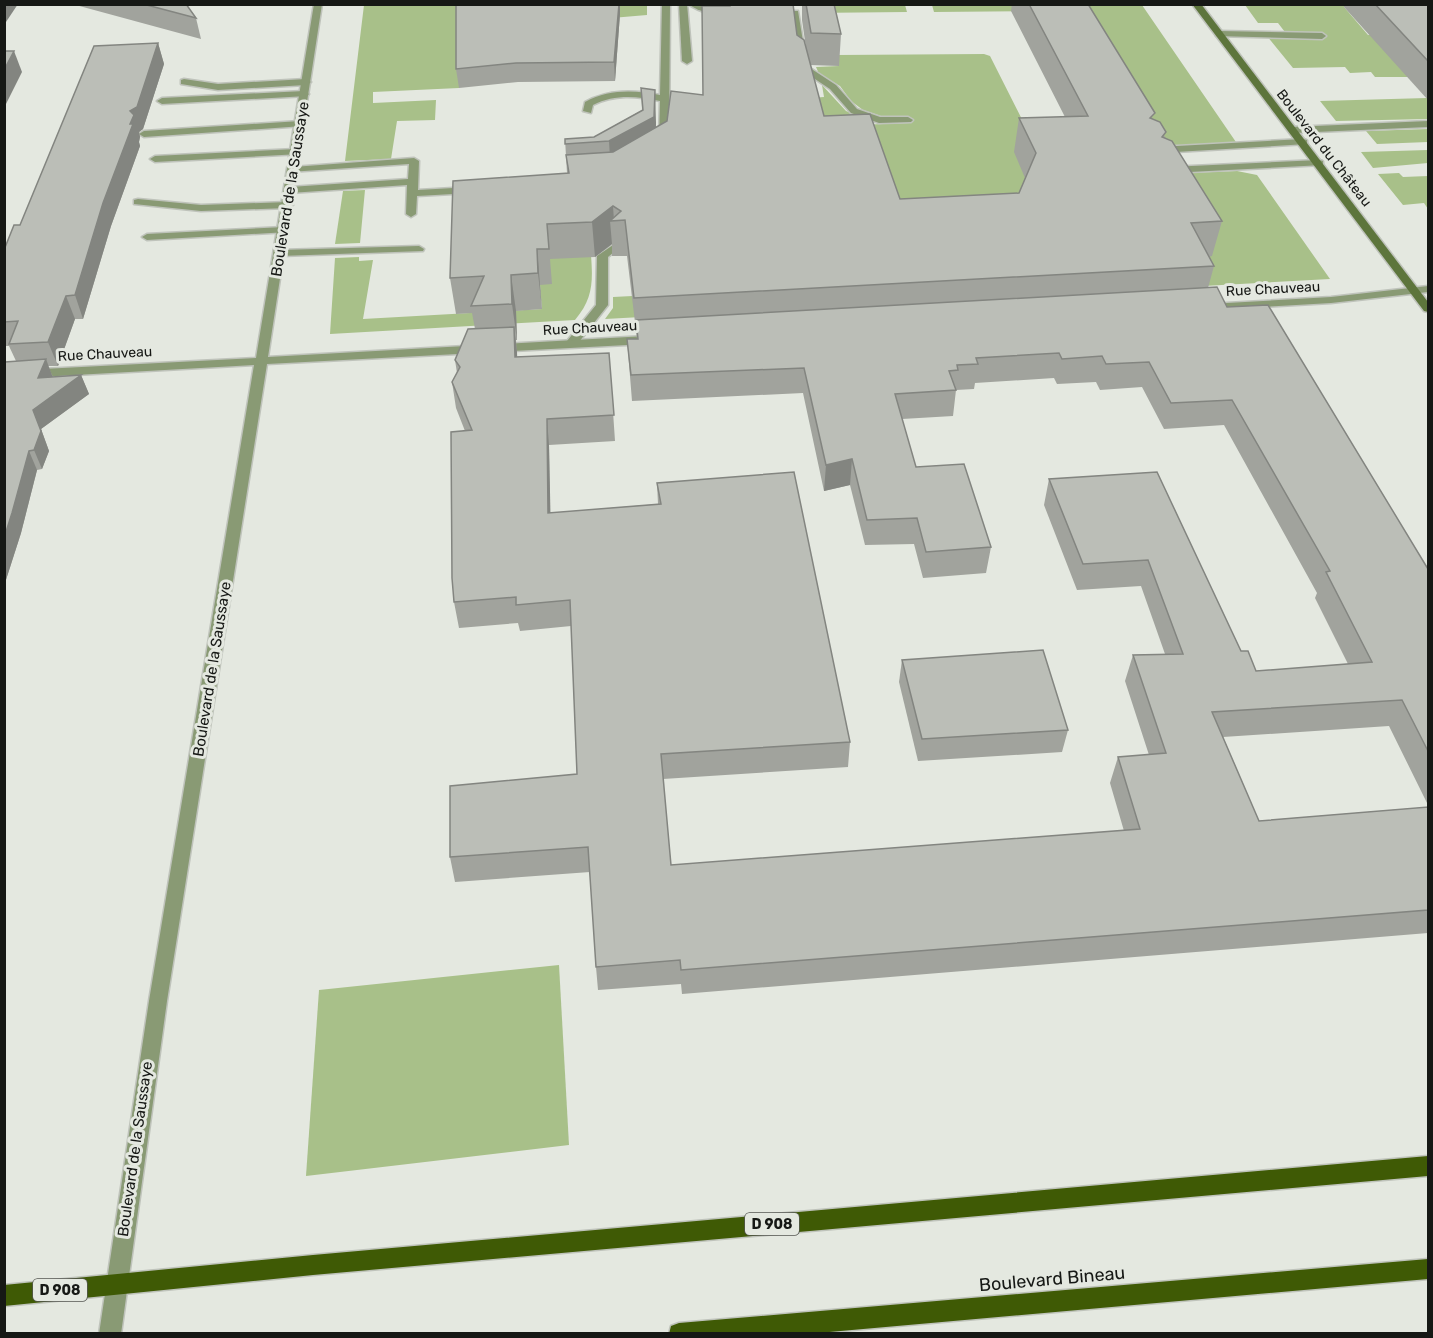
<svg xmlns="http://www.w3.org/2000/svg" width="1433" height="1338" font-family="Rubik,sans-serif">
  <rect width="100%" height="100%" fill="#e4e8e0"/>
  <g fill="#a8c089">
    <polygon points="364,5 647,5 647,15 456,31 456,45 459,45 459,88 373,92 373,103 436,100 435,120 397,121 391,159 345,161"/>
    <polygon points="808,5 905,5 907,12 809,13"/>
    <polygon points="932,5 1142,5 1238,145 1147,147 1051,11 934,12"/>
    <polygon points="1245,5 1428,5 1344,7 1368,35 1427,33 1408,77 1375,77 1371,72 1350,73 1345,67 1293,68 1267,36 1288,36 1278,23 1258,23"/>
    <polygon points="984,54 990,56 1035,145 1087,160 1033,227 779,182 781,151 809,98 824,97 822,85 846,111 873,122 809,124 803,127 910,123 907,116 881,116 863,110 851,101 840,86 819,74 816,67 839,66 837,55"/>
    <polygon points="1427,98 1428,119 1336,121 1320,101"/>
    <polygon points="1428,129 1428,142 1377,144 1366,131"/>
    <polygon points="1428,150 1428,163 1373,168 1361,152"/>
    <polygon points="1237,171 1257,175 1330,279 605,319 613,308 613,297 1057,274 1163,174"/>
    <polygon points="1399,173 1403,177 1428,176 1428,209 1424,203 1403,205 1378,174"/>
    <polygon points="365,190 360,243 335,244 343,191"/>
    <path d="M 612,244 L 591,255 C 593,282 593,299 575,320 L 330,334 L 335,258 L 359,257 L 359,261 L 373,260 L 363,319 L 542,309 L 540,285 L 549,248 Z"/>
    <polygon points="559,965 569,1145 306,1176 319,990"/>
  </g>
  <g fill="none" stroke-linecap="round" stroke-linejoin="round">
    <g stroke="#bfc3bb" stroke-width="3">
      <g id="lane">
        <path d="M 662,4 L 670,4 L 669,142 L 664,145 L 659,142 L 660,101 C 637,96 614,94 593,105 L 591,113 L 583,111 L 585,102 C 609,89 634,90 660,95 Z"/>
        <polygon points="679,4 687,4 692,61 687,64 682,61"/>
        <path d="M 688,4 L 701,4 L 725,11 C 714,17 698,11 688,4 Z"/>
        <polygon points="772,11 798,11 807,66 836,85 857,109 880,117 908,117 913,120 911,122 879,123 851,113 830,89 800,69 791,16 772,15"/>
        <polygon points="1219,31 1322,33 1326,36 1322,39 1216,36 1216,32"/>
        <polygon points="184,79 218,84 306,79 311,82 306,85 218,90 181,84 181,80"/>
        <polygon points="304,91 309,94 307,96 162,104 157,101 162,98"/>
        <polygon points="300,121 305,124 303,126 144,137 139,134 144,131"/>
        <polygon points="1428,121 1428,127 1293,133 1288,130 1293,127"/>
        <polygon points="1303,139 1307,140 1307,144 1159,153 1154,150 1159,147"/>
        <polygon points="296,149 300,150 300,154 155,162 150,159 155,156"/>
        <polygon points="414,158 419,161 418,190 471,187 476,190 471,193 417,196 416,214 411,217 406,214 407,185 290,193 285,190 290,187 408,179 409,164 289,172 289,168 293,167"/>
        <polygon points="1319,160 1323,161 1323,165 1170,173 1165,170 1170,167"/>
        <polygon points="138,199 201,205 288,202 293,205 288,208 201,211 134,204 134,200"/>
        <polygon points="284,227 289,230 288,232 147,240 142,237 147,234"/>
        <polygon points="616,243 621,246 608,257 608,305 575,347 567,347 567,341 596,305 597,256"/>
        <polygon points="419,246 424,249 423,251 280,256 274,253 280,250"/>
      </g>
    </g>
    <g stroke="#bfc3bb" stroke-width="3">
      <g id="street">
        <polygon points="314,4 322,4 268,357 646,336 652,340 646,344 267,364 167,1001 121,1334 99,1334 149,1001 254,365 4,379 4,371 256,358"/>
        <polygon points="1428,286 1428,292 1331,303 1209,310 1203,307 1209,304 1331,297"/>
      </g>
    </g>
    <g stroke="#bfc3bb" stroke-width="3">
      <polygon id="secondary" points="1192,4 1201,4 1428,302 1428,312 1424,311"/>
    </g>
    <g stroke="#bfc3bb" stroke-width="3">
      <g id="primary">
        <polygon points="1428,1156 1428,1176 313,1275 4,1306 4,1285 313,1255"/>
        <polygon points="1428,1259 1428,1279 807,1334 669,1334 671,1326 679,1323"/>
      </g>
    </g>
    <use href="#lane" fill="#899a74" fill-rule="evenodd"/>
    <use href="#street" fill="#899a74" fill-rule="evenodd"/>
    <use href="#secondary" fill="#5d753c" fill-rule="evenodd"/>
    <use href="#primary" fill="#3f5a05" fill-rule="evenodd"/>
  </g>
  <g fill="#a1a39d" fill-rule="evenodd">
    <polygon points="72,4 186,4 196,18 201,39"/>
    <polygon points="456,4 620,4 620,14 615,81 518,82 459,88 456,69"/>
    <path d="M 729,4 L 793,4 L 797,35 L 807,55 L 802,20 L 802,4 L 834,4 L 841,34 L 839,66 L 810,65 L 824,116 L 900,199 L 1019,193 L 1025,178 L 1014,152 L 1019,118 L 1065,117 L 1011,11 L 1012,4 L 1088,4 L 1153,119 L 1222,221 L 1212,256 L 1209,257 L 1214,266 L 1208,288 L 1227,307 L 1428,569 L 1428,805 L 1389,726 L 1223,737 L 1259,821 L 1428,807 L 1428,933 L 682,994 L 681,984 L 598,990 L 596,967 L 590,872 L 455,882 L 450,857 L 577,774 L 571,626 L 520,631 L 518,623 L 459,628 L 454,602 L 465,431 L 456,408 L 452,382 L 457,373 L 455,360 L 475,329 L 472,313 L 456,314 L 450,278 L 567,173 L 565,139 L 594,137 L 642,110 L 641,88 L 656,123 L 656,127 L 667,121 L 703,95 ZM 612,244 L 612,256 L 627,256 L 637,339 L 627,339 L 632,401 L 803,393 L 824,491 L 850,485 L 865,545 L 914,544 L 923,578 L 986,573 L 991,547 L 916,467 L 902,419 L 953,416 L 956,390 L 974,389 L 975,383 L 1054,378 L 1057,384 L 1096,382 L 1100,390 L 1142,387 L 1164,429 L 1224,425 L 1317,593 L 1315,598 L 1348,664 L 1256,671 L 1241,651 L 1157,472 L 1049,479 L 1044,505 L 1077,590 L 1141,586 L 1165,654 L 1133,655 L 1125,681 L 1149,755 L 1118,757 L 1110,783 L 1124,831 L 671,865 L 663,779 L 848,767 L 850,742 L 657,483 L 658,504 L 550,513 L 549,445 L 615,441 L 609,353 L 517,357 L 516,340 L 517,340 L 516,311 L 542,309 L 540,285 L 552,284 L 550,259 L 595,257 Z"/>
    <polygon points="1344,4 1428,4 1428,100 1344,7"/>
    <polygon points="158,43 164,64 143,129 139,132 140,137 139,142 140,146 111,226 83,319 75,319 58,366 48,366 53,377 81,375 89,394 41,429 49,451 42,469 37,470 21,533 4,586 4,364 16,361 9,346 4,346 4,250 20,225"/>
    <polygon points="902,660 1068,730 1062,752 918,761 899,682"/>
  </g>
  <g fill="#838580">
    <polygon points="4,4 18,4 4,25"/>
    <polygon points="619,4 620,4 620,14 615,81 614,62"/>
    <polygon points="158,43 164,64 143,129 139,132 140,137 139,142 140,146 111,226 83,319 75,295 103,203 130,124 130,111"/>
    <polygon points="14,51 22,72 4,108 4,70"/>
    <polygon points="655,90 656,123 655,151 611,176 609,141 654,117"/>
    <polygon points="613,206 614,221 610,221 612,244 595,257 592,222"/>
    <polygon points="537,249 542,309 538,273"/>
    <polygon points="511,275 516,311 517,340 512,304"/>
    <polygon points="66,296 75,319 58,366 48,342"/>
    <polygon points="514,327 517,352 518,383 515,357"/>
    <polygon points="46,359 53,378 38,378"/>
    <polygon points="81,375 89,394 41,429 49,451 42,469 34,450 33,410"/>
    <polygon points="547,419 549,445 551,539 548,513"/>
    <polygon points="29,451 37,470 21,533 4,586 4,538"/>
    <polygon points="852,459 850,485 824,491 826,465"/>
  </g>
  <g fill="#bbbeb7" stroke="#838580" stroke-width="1.5">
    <polygon points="143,4 186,4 196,18"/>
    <polygon points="456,4 619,4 614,62 516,63 456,69"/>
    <polygon points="730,4 793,4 797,35 804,40 824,116 870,114 900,199 1019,193 1036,153 1019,118 1088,116 1029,4 1088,4 1155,113 1150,118 1160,122 1166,132 1162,137 1172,141 1222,221 1191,223 1214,266 634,298 625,220 610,221 621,211 613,206 592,222 547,224 549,249 537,249 538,273 511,275 512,304 471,306 484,276 450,278 453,181 569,173 566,155 613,152 667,121 671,91 703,95 702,6 730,6"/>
    <polygon points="806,4 834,4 841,34 811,33"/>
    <polygon points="1375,4 1428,4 1428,61"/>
    <polygon points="158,43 137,107 130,111 134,115 130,124 133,124 103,203 75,295 66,296 48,342 9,344 18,321 4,322 4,250 14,225 20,225 94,46"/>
    <polygon points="4,51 14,51 4,70"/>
    <polygon points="641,88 655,90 654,117 609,141 565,144 565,139 594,137 643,110"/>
    <polygon points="1217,287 1227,307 1268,305 1428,569 1428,751 1402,700 1212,712 1259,821 1428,807 1428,910 681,970 680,960 596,967 588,847 450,857 450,786 577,774 570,600 516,605 516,597 454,602 452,578 451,432 472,430 452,382 460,367 455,360 468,329 514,327 515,357 609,353 614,415 547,419 548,513 661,504 657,483 794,472 850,742 661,754 671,865 1140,829 1118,757 1166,753 1133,655 1183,654 1148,560 1083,564 1049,479 1157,472 1241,651 1248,651 1256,671 1372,662 1326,572 1330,571 1232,400 1171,403 1149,362 1106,364 1102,356 1062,359 1059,353 976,358 978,364 957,365 958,370 949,371 956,390 895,394 916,467 964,464 991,547 926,552 917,518 867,520 852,459 826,465 804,368 631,375 627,339 638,339 636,320"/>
    <polygon points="46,359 38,378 81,375 33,410 41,431 34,450 29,451 12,513 4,538 4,364 5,362"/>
    <polygon points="1043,650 1068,730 922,739 902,660"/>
  </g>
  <g text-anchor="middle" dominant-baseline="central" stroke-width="6" stroke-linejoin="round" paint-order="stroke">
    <g font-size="14" fill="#161815" stroke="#e4e8e0">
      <text transform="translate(1324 148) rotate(52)">Boulevard du Château</text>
      <text transform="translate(1273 289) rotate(-3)">Rue Chauveau</text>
      <text transform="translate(590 328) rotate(-3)">Rue Chauveau</text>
      <text transform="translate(105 354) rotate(-3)">Rue Chauveau</text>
    </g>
    <g fill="#e4e8e0" stroke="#545652" stroke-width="1.5">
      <rect x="745" y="1213" width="54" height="22" rx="4.5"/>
      <rect x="33" y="1279" width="54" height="22" rx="4.5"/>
    </g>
    <g font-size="14" font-weight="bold" fill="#161815">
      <text x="772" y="1224">D 908</text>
      <text x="60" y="1290">D 908</text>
    </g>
    <g font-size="15" fill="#161815" stroke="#e4e8e0">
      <text transform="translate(290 189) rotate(-81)">Boulevard de la Saussaye</text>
      <text transform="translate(212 669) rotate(-81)">Boulevard de la Saussaye</text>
      <text transform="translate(135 1149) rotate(-82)">Boulevard de la Saussaye</text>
    </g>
    <g font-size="18" fill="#161815" stroke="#e4e8e0">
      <text transform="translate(1052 1279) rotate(-5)">Boulevard Bineau</text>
    </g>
  </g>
  <rect width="1433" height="1338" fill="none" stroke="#161815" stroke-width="12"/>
</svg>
